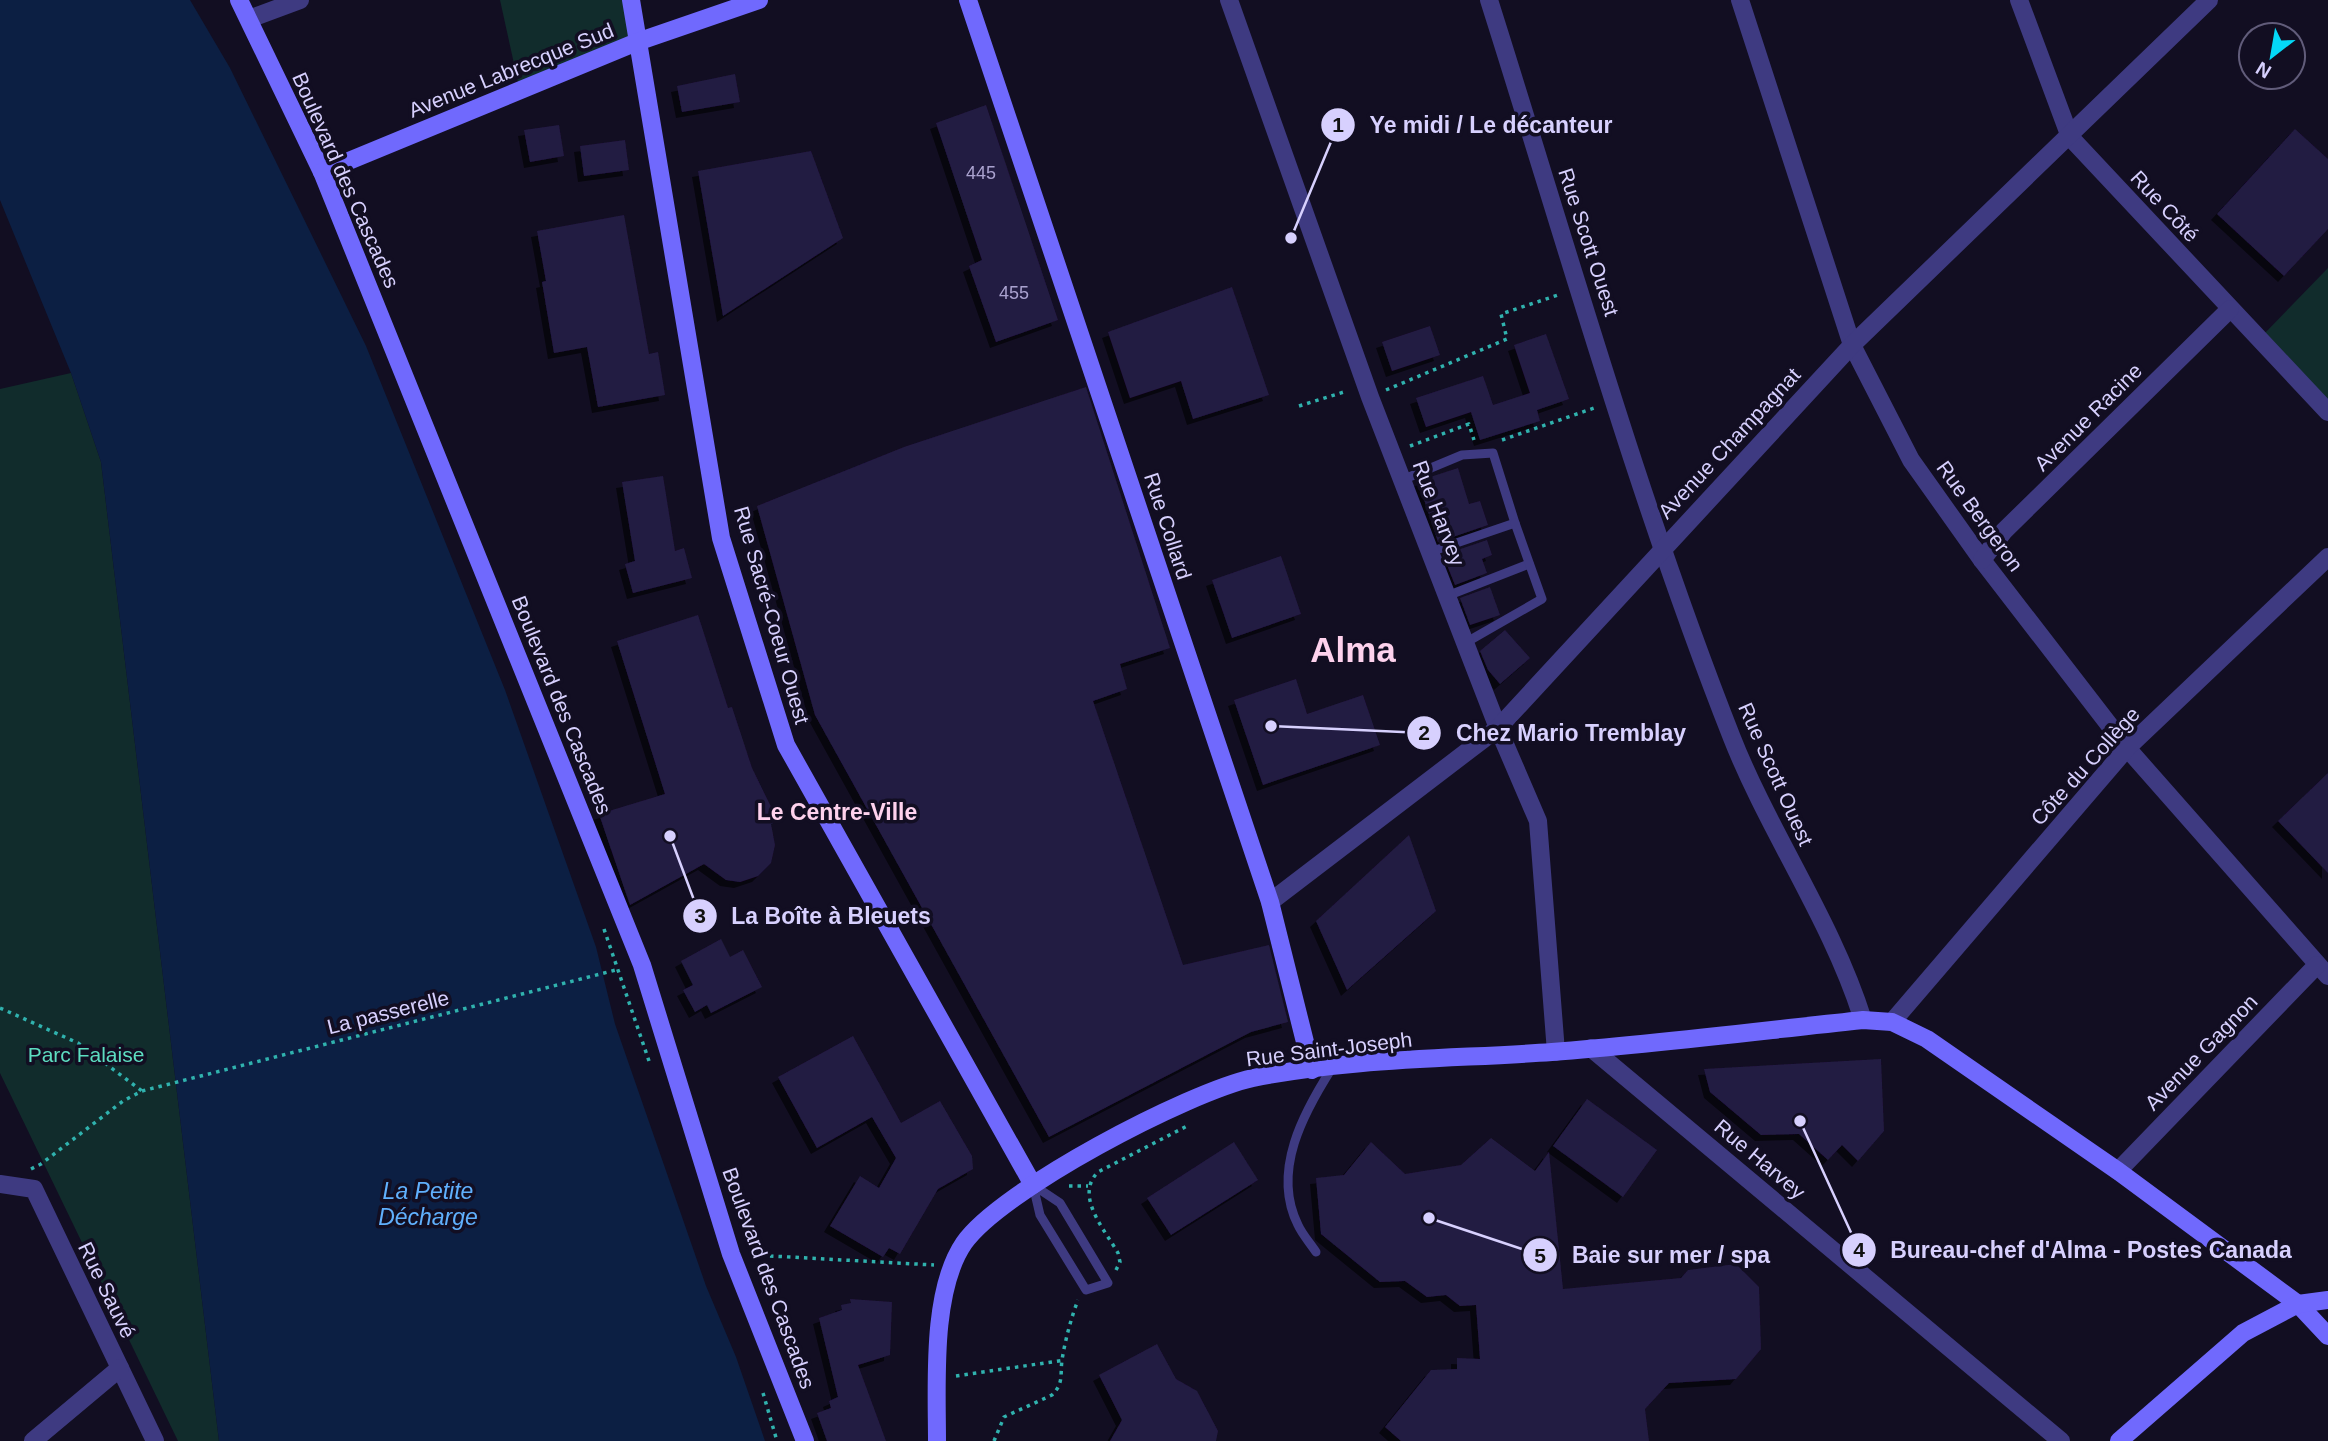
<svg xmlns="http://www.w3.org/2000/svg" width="2328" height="1441" font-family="Helvetica,sans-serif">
  <defs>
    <filter id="shadow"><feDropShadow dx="-6" dy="6" stdDeviation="0" flood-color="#0009"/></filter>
  </defs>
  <rect width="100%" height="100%" fill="#120e22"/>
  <g fill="#112c2c">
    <polygon points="500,0 631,0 637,42 520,91"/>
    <polygon points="2328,268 2328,400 2265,333"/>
    <polygon points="71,373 101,462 219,1441 178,1441 0,1073 0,389"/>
  </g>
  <polygon fill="#0c1f43" points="0,0 190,0 230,68 366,346 505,690 596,947 615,1024 706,1286 736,1357 765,1441 219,1441 101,462 71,373 0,200"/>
  <g fill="#241a43" filter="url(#shadow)">
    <polygon points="735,74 740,102 682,112 677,86"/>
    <polygon points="986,105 1058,320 996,342 969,266 982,260 936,123"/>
    <polygon points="559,125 564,156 530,162 524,130"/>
    <polygon points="2295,129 2328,159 2328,229 2284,276 2217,214"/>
    <polygon points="625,140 629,170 584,176 580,146"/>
    <polygon points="811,151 843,238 723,316 698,171"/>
    <polygon points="624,215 649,354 658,352 665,395 598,407 587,347 554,353 542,282 546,281 537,231"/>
    <polygon points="1232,287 1269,395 1193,419 1181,381 1130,398 1108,332"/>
    <polygon points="1430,326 1440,355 1392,371 1382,342"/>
    <polygon points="1546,334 1569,399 1537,410 1540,421 1480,440 1471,412 1426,427 1416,398 1483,376 1493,405 1530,393 1514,345"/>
    <polygon points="1086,387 1170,648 1120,664 1127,689 1093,701 1183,965 1269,945 1288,1022 1251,1032 1049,1137 815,715 757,506 904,447"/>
    <polygon points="1458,468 1469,504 1480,501 1488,525 1438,542 1418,481"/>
    <polygon points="663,476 675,551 684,548 692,578 633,593 625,564 635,561 622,482"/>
    <polygon points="1487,540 1492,555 1482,559 1487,573 1455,585 1443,555"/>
    <polygon points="1281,556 1301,614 1232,638 1212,580"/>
    <polygon points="1490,587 1500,615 1470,625 1460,598"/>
    <polygon points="698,615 728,708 732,707 752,768 778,821 771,824 775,845 771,863 758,876 740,882 726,880 704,864 630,905 599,814 665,794 617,641"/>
    <polygon points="1505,630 1530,658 1500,684 1488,670 1480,651"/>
    <polygon points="1296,679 1307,714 1363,695 1380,745 1263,785 1234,700"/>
    <polygon points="2328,773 2328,873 2278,821"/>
    <polygon points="1409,835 1436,911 1347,990 1316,921"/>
    <polygon points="721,939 730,957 743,950 762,987 711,1013 707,1005 695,1012 683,990 693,985 681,961"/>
    <polygon points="853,1036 901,1123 940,1101 972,1156 973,1169 938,1189 900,1254 889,1248 883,1257 830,1226 860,1176 879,1188 896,1158 872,1117 817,1148 778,1077"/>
    <polygon points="1881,1059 1884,1131 1858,1161 1842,1145 1828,1160 1799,1134 1761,1135 1710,1092 1704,1069"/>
    <polygon points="1587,1099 1657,1150 1623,1197 1553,1146"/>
    <polygon points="1491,1138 1535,1171 1549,1152 1563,1289 1681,1278 1688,1270 1736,1264 1759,1287 1761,1349 1736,1379 1669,1383 1645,1409 1649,1441 1401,1441 1385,1427 1431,1370 1457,1369 1457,1358 1480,1359 1476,1305 1460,1306 1446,1295 1427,1297 1405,1281 1380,1282 1321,1234 1316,1178 1344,1175 1371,1142 1405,1174 1461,1165"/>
    <polygon points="1234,1142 1258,1180 1171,1235 1147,1198"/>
    <polygon points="850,1299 892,1302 890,1355 858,1365 886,1441 827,1441 817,1413 831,1408 829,1401 838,1397 819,1318 842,1310 841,1305 851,1303"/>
    <polygon points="1157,1344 1176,1379 1197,1391 1218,1431 1216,1441 1110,1441 1122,1420 1099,1375"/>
  </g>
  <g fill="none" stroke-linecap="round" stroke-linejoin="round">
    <g stroke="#30b2ae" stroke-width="3.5" stroke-dasharray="3.5 5" stroke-linecap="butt">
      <polyline points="1386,390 1507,339 1501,314 1561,294"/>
      <polyline points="1299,406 1347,391"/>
      <polyline points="1502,440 1597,407"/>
      <polyline points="1410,446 1469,424 1474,440"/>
      <polyline points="604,929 649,1061"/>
      <polyline points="0,1008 78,1043 142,1091"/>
      <polyline points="31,1169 41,1164 123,1101 142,1091 616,970"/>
      <polyline points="1069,1186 1088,1186"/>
      <polyline points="753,1255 934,1265"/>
      <path d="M 1116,1270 L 1120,1262 L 1118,1253 C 1105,1230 1074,1196 1098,1172 L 1189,1125"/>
      <polyline points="956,1376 1065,1360"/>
      <polyline points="763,1393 777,1441"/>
      <path d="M 994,1441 L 1004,1417 L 1052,1395 C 1064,1383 1060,1375 1062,1360 C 1065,1341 1071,1318 1078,1300"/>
    </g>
    <g stroke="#3e3a81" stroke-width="9">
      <polyline points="1402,480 1462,455 1493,453 1515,523 1430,552"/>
      <polyline points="1447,596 1529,564"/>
      <polyline points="1465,643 1542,599 1515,523"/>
      <polygon points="1033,1185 1060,1203 1108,1283 1086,1290 1040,1215"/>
      <path d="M 1316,1252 C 1310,1243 1302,1234 1298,1225 C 1271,1171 1304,1112 1332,1068"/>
    </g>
    <g stroke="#3e3a81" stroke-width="18">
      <polyline points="1229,0 1370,397 1498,728 1538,821 1556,1052"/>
      <path d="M 1489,0 C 1567,246 1637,497 1732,738 C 1770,834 1832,921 1863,1020"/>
      <polyline points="1740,0 1852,345 1911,460 1982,560 2127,748 2328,976"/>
      <polyline points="2019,0 2070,137 2328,412"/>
      <polyline points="249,19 300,0"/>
      <polyline points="1982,560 2004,531 2230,309"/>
      <polyline points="1270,902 1498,728 1852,345 2209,0"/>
      <polyline points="1892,1022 2127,748 2328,557"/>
      <polyline points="1591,1048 2061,1441"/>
      <polyline points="2118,1171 2317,965"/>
      <polyline points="0,1184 34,1189 155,1441"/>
      <polyline points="33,1441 120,1368"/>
    </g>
    <g stroke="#7069fd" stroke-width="18">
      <polyline points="239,0 322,172 642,965 731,1254 805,1441"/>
      <polyline points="631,0 721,538 786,745 1033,1185"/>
      <polyline points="968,0 1270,902 1312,1070"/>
      <polyline points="322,172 637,42 759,0"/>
      <path d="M 937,1441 C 937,1384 931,1291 964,1243 C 1001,1190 1188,1092 1253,1078 C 1350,1058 1453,1059 1552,1052 C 1656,1044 1759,1031 1863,1020 L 1892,1022 L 1927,1039 L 2118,1171 L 2298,1304 L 2328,1336"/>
      <polyline points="2119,1441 2243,1333 2298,1304 2328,1300"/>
    </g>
  </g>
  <g text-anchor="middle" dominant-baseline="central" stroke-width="7" stroke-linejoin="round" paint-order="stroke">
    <g font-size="18" fill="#aaa2cf">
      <text x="981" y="173">445</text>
      <text x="1014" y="293">455</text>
    </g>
    <g font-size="21" fill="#d7d0fe" stroke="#120e22">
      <text transform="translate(511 70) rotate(-22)">Avenue Labrecque Sud</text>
      <text transform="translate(346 180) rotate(66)">Boulevard des Cascades</text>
      <text transform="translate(2165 206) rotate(47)">Rue Côté</text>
      <text transform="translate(1589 242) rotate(72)">Rue Scott Ouest</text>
      <text transform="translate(2088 417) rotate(-45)">Avenue Racine</text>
      <text transform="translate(1729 443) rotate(-47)">Avenue Champagnat</text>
      <text transform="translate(1439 513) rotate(69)">Rue Harvey</text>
      <text transform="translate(1980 516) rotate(54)">Rue Bergeron</text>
      <text transform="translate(1168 526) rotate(72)">Rue Collard</text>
      <text transform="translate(772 615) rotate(74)">Rue Sacré-Coeur Ouest</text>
      <text transform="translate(562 705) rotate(68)">Boulevard des Cascades</text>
      <text transform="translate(2085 766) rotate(-48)">Côte du Collège</text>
      <text transform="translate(1776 774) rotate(66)">Rue Scott Ouest</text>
      <text transform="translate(388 1012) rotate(-14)">La passerelle</text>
      <text transform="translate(1329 1049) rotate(-7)">Rue Saint-Joseph</text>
      <text transform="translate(2201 1052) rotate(-46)">Avenue Gagnon</text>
      <text transform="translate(1760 1159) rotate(40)">Rue Harvey</text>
      <text transform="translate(769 1278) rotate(70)">Boulevard des Cascades</text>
      <text transform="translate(107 1290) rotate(64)">Rue Sauvé</text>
    </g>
    <g font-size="21" fill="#5dddc1" stroke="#120e22">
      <text x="86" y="1054">Parc Falaise</text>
    </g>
    <g font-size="23" font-weight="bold" fill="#fed2ed" stroke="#120e22">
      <text x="837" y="812">Le Centre-Ville</text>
    </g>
    <g font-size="23" font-style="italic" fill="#60b0fd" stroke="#120e22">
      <text x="428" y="1191">La Petite<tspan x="428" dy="26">Décharge</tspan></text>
    </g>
    <g font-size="35" font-weight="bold" fill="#fed2ed" stroke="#120e22">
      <text x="1353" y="649">Alma</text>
    </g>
  </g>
  <path fill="none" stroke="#d7d0fe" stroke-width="2.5" d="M1291 238L1338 125M1271 726L1424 733M670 836L700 916M1800 1121L1859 1250M1429 1218L1540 1255"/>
  <g fill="#d7d0fe" stroke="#120e22" stroke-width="2.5">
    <circle cx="1291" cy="238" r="7"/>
    <circle cx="1271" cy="726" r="7"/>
    <circle cx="670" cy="836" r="7"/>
    <circle cx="1800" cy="1121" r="7"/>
    <circle cx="1429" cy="1218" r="7"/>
    <circle cx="1338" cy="125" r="18"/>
    <circle cx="1424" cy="733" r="18"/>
    <circle cx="700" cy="916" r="18"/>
    <circle cx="1859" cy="1250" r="18"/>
    <circle cx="1540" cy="1255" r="18"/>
  </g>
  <g font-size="21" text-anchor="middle" font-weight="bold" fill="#111">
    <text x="1338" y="132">1</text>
    <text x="1424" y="740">2</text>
    <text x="700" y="923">3</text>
    <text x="1859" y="1257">4</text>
    <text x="1540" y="1263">5</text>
  </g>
  <g font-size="23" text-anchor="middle" font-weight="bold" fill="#d7d0fe" stroke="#120e22" stroke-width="7" stroke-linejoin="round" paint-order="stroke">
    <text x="1491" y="133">Ye midi / Le décanteur</text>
    <text x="1571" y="741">Chez Mario Tremblay</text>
    <text x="831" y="924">La Boîte à Bleuets</text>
    <text x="2091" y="1258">Bureau-chef d'Alma - Postes Canada</text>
    <text x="1671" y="1263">Baie sur mer / spa</text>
  </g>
  <g transform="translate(2272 56) rotate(211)"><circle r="33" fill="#120e22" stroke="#615c7a" stroke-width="2"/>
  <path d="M0-5L12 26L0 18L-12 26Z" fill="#04d8f7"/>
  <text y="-10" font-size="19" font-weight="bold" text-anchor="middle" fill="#d7d0fe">N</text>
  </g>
</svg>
